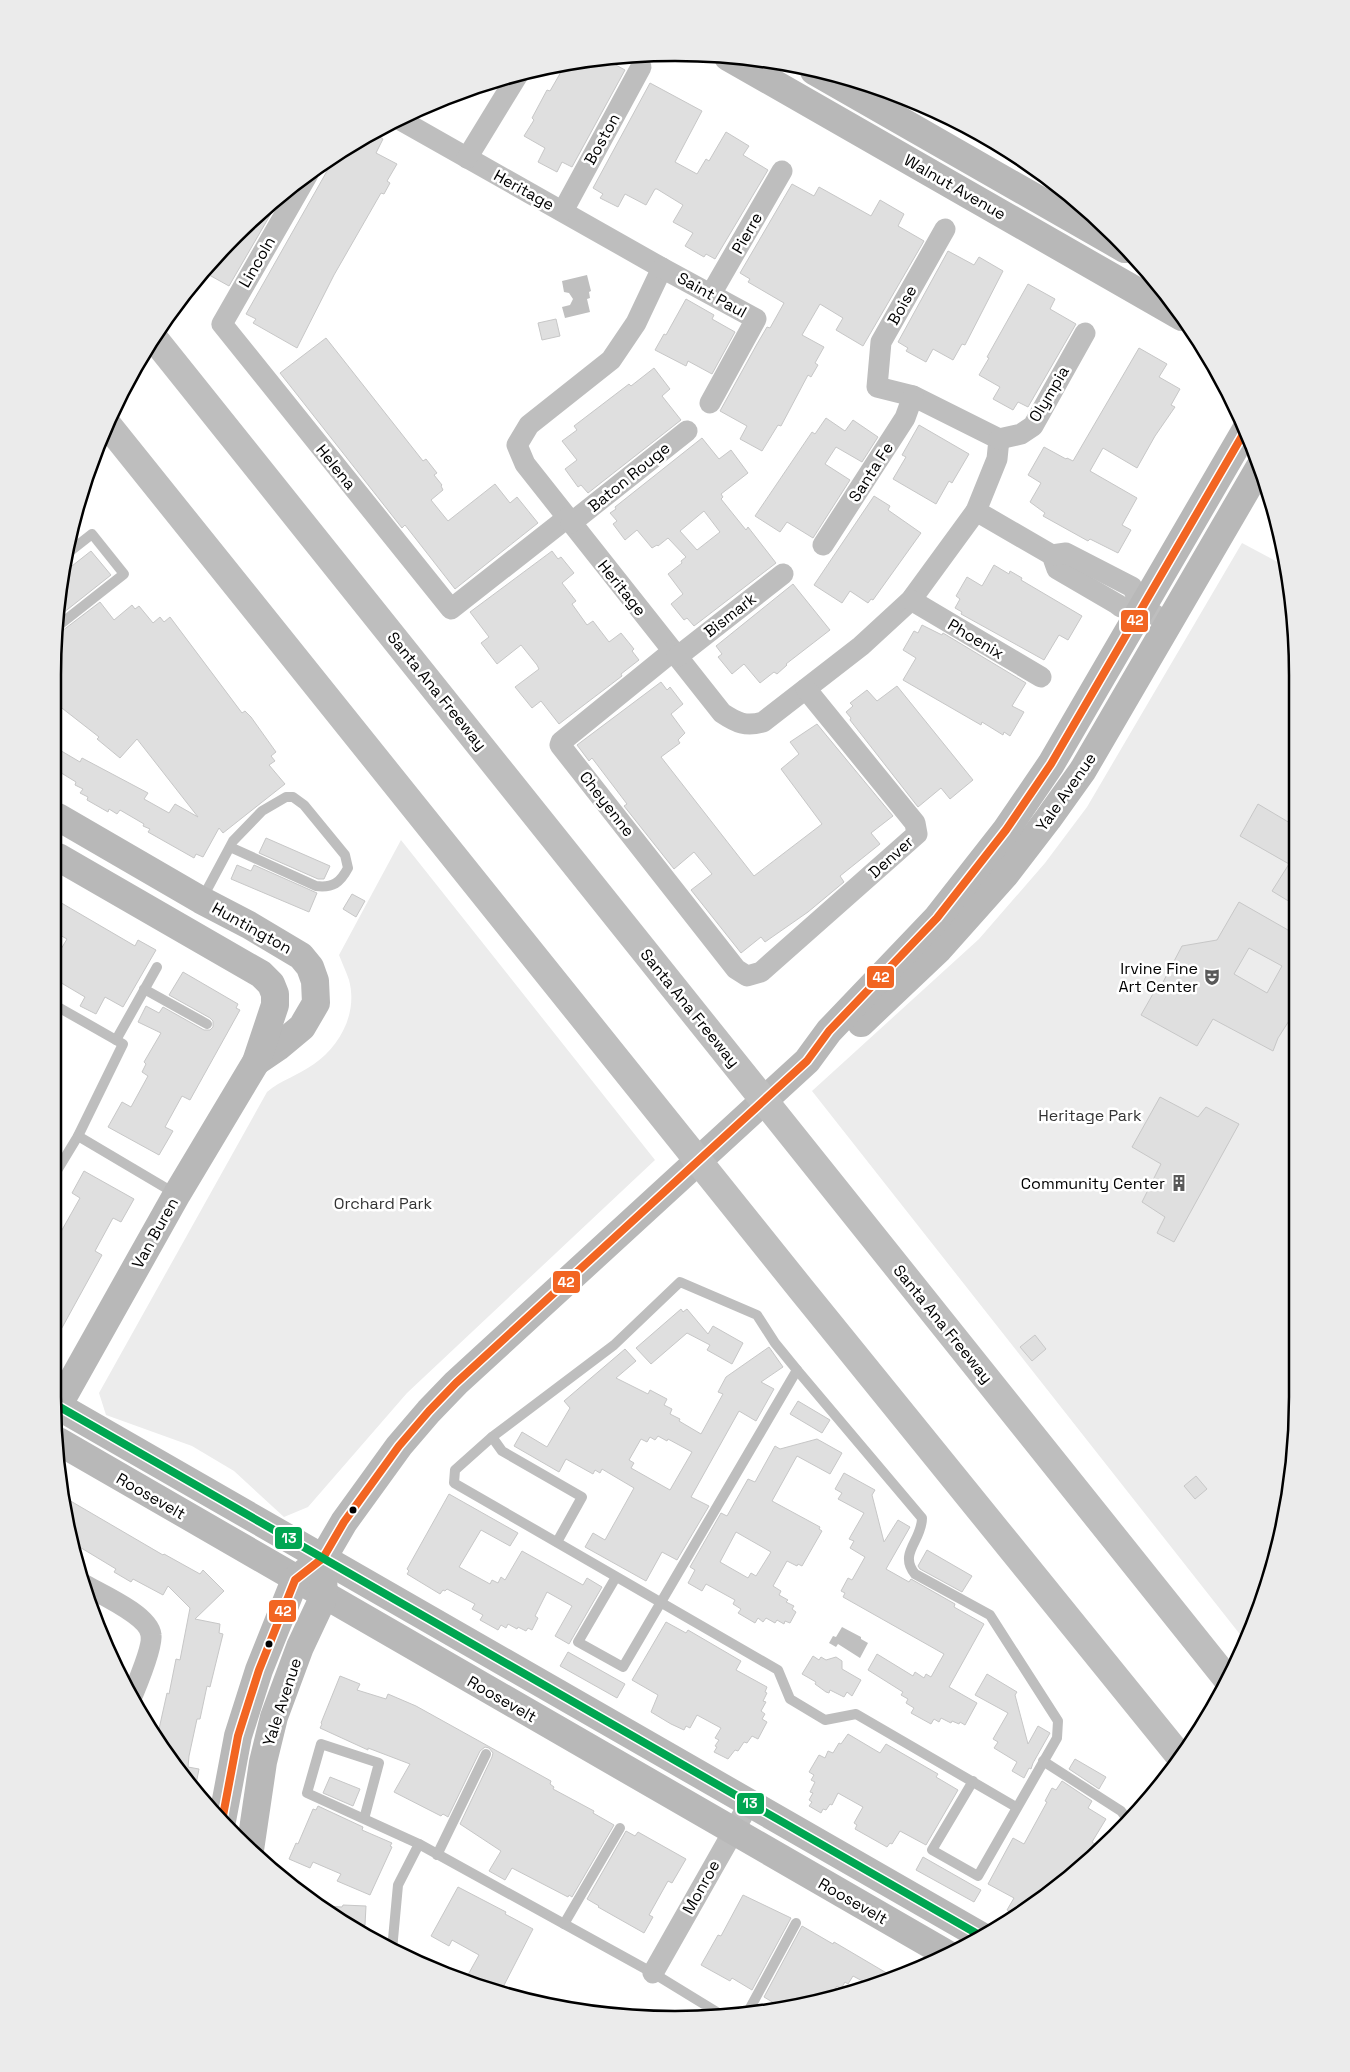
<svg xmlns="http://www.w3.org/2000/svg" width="1350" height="2072" font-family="'Space Grotesk',sans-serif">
  <rect width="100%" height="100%" fill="#fff"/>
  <g fill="#ececec">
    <polygon points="1242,543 1285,566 1296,635 1292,1478 1250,1635 1246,1642 812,1091 979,939 1045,863 1087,807"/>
    <path d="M 401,840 L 655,1160 L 407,1393 L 308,1507 L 284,1517 L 234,1471 L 192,1446 L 106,1415 L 99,1393 L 267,1092 C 281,1080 299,1075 314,1064 C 340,1046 358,1013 349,980 C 346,971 342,963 339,955 Z"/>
  </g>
  <g fill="#bfbfbf">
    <polygon points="587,275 591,291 589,292 590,298 587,299 590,312 565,318 562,307 570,305 573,299 569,293 564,292 562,281"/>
    <polygon points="842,1627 861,1637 861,1639 868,1643 860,1658 838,1644 836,1647 829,1643 833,1636 836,1637"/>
  </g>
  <g fill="#dfdfdf" stroke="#c7c7c7" fill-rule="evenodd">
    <polygon points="605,59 625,70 572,167 562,162 557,172 538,162 545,148 524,136 534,120 532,118 547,90 550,91 565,65"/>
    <polygon points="650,83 702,111 675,162 697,174 706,159 709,161 726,132 749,146 743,155 768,170 715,259 706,254 704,257 685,246 693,233 673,222 683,205 657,189 655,189 646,205 625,194 618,207 600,198 603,194 593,188"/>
    <polygon points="373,133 383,139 376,153 397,164 387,181 390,183 384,194 381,193 334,275 297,348 253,323 256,319 246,314 335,157"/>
    <polygon points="792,184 814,196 819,187 871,216 880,200 904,214 898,226 924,241 863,346 836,330 843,318 820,304 802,335 824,347 815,363 818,365 811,377 808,375 781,426 778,425 762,451 740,439 747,426 720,411 757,344 767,327 770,328 784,303 748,282 750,279 740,273"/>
    <polygon points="273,202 276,205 229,286 202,271 212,260 219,264 233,240"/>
    <polygon points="948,251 974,265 979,257 1003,271 965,345 962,344 953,360 933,349 926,362 906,351 908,348 898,342"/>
    <polygon points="1028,284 1055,299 1050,309 1076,324 1028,407 1018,402 1013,410 993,399 1000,387 979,375 989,358 987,357"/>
    <polygon points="686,299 714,315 712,319 735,332 712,374 688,361 686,366 655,350 664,334 666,335"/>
    <polygon points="556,319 560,336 542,340 538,323"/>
    <polygon points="326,338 423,461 426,459 437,473 434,475 442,485 441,486 443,490 431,500 448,521 495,484 510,503 517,497 538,523 455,589 405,525 402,528 280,373"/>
    <polygon points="1139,348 1167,364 1159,377 1180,389 1171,405 1175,407 1155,436 1137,468 1103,448 1090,471 1137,498 1122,525 1131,530 1118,553 1090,539 1088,541 1043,516 1045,513 1030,502 1041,483 1028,475 1044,447 1066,459 1067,458 1073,461"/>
    <polygon points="654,368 670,389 662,396 681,420 588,493 581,485 578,487 565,469 577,460 562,441 577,430 574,426 629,384 631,386"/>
    <polygon points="826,418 845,431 853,420 878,437 862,462 836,447 825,464 850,480 813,538 787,522 780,532 755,516 812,432 815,434"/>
    <polygon points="919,425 969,454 952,483 949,481 936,504 893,479 906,457 902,455"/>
    <path d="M 702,438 L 719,459 L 731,450 L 748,473 L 721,494 L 723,497 L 721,499 L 746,530 L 748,527 L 776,563 L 694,626 L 687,618 L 684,620 L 671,604 L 683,594 L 668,574 L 682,563 L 681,561 L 686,557 L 668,538 L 658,546 L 657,545 L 652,548 L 637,530 L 625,540 L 613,524 L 617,521 L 610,513 L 616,509 L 615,507 ZM 704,511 L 720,532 L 697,550 L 680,531 Z"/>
    <polygon points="874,496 890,506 888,510 921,533 873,600 871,599 868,603 850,591 842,603 814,585"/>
    <polygon points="91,551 111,575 58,617 58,593 63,573"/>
    <polygon points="552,551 558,559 561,557 574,573 562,583 576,601 572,604 587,625 593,621 609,642 621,633 634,649 632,651 639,660 621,674 622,676 559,724 541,701 532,708 515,687 539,669 537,665 521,645 497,664 481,643 489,637 470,612"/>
    <polygon points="994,565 1009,574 1010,571 1022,578 1021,580 1082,616 1068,640 1059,635 1044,660 961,614 962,612 955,608 960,599 956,596 967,577 982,586"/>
    <polygon points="793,584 830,630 786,664 787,665 777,674 774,672 760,683 744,664 732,674 718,657 722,654 716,646"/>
    <polygon points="100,602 114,620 132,605 135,609 139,606 153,623 160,617 164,622 170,617 242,713 245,711 251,717 276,752 271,756 275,761 269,765 285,784 223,833 219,828 203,857 196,854 194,858 148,832 150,829 143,826 144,824 120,810 117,814 109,809 108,812 87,800 88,797 80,793 83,789 75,785 76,782 58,771 58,749 80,762 82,758 148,793 144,799 169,813 175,804 198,817 137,739 120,758 97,739 99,737 58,705 58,633 62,631"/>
    <polygon points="922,625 942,635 943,633 1026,683 1012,706 1024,712 1010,736 1004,732 1003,735 982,722 981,725 903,680 916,658 903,650 914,631 918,633"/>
    <polygon points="661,682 667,690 670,687 683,704 671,714 685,733 678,740 680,743 661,757 754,876 822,824 781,769 799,754 790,742 817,724 893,816 871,833 880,844 840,876 844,882 808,912 765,942 761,937 741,953 691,890 712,874 694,852 674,869 624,806 627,804 592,758 589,761 577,745"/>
    <polygon points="897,686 973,780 950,799 941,788 918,807 850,720 851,718 846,712 853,706 850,703 867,690 877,701"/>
    <polygon points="1258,804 1295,826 1295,905 1272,891 1289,864 1240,836"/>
    <polygon points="266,838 330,866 324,879 318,879 259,853"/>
    <polygon points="237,865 251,871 254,865 317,893 309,912 231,879"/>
    <polygon points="352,894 365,901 356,917 343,909"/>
    <polygon points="58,901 135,946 138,940 156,950 123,1007 105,997 96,1014 80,1006 85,997 58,981 58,954 67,939 58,934"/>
    <path d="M 1239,902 L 1295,934 L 1294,1013 L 1278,1038 L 1273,1051 L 1213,1019 L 1197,1046 L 1141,1015 L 1158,985 L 1161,986 L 1182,946 L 1217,940 ZM 1249,948 L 1282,966 L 1267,993 L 1234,974 Z"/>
    <polygon points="183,972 238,1004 236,1008 240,1010 190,1100 182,1096 165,1127 173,1131 159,1155 108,1127 122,1102 131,1107 148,1076 142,1072 146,1064 144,1062 161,1033 138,1022 146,1006 159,1013 163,1007 204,1030 210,1030 213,1027 213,1021 210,1018 169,995"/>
    <polygon points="1160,1097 1198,1117 1206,1107 1239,1124 1174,1242 1157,1233 1165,1217 1142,1202 1161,1164 1132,1147"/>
    <polygon points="84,1171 134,1199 121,1222 113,1218 95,1251 102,1255 58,1335 58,1237 80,1198 72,1193"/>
    <polygon points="681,1309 683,1312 687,1309 708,1334 713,1326 743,1343 732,1364 707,1350 710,1345 687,1333 651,1364 636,1348"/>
    <polygon points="1035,1335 1046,1349 1032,1361 1020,1347"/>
    <path d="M 769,1347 L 783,1367 L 761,1382 L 774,1389 L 756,1421 L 739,1411 L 691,1497 L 709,1506 L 677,1560 L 662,1552 L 646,1581 L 585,1547 L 593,1533 L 605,1540 L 634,1488 L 602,1469 L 600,1473 L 595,1470 L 593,1474 L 566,1459 L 559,1472 L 514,1446 L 522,1432 L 547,1447 L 570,1408 L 564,1401 L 625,1349 L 636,1361 L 616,1378 L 648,1394 L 650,1390 L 667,1399 L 664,1405 L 672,1409 L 670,1414 L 680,1419 L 679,1421 L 701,1434 L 723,1394 L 718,1392 L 726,1377 ZM 658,1436 L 667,1441 L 668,1439 L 692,1452 L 670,1490 L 631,1468 L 634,1463 L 629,1460 L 641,1439 L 647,1442 L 650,1437 L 655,1440 Z"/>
    <polygon points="798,1401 830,1420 822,1433 790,1414"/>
    <path d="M 817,1439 L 842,1453 L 830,1474 L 797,1456 L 772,1501 L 820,1527 L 819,1529 L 822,1531 L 802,1566 L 798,1564 L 797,1566 L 787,1561 L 773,1586 L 781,1591 L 779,1595 L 788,1600 L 786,1602 L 794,1606 L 792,1609 L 796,1612 L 790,1623 L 785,1621 L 784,1624 L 777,1620 L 775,1623 L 766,1618 L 763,1622 L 758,1618 L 755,1623 L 738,1613 L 741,1609 L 733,1604 L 735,1600 L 706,1584 L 702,1591 L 688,1583 L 695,1570 L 690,1567 L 721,1513 L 727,1516 L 748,1479 L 755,1482 L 775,1446 L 780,1449 ZM 736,1532 L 771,1552 L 756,1576 L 751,1573 L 748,1578 L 720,1562 Z"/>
    <polygon points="844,1473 875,1490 872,1495 884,1542 898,1520 910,1527 886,1569 909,1582 911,1579 955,1604 954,1607 984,1624 949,1687 977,1703 965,1725 960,1722 959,1724 952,1721 951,1723 941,1718 939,1722 934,1719 931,1724 911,1713 914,1708 906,1703 908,1699 901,1695 903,1692 868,1670 877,1654 913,1676 915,1672 924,1678 926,1674 931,1677 944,1654 843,1597 845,1593 841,1591 848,1578 852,1580 865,1557 850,1548 854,1541 849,1539 864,1513 838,1499 842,1493 835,1489"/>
    <polygon points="1196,1476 1207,1489 1195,1499 1184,1486"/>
    <polygon points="449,1494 518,1533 510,1546 481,1530 459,1567 490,1584 492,1580 498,1583 501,1577 505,1580 522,1551 583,1585 587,1578 602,1587 569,1644 555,1636 572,1606 547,1592 535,1616 538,1618 532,1630 528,1628 526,1631 518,1627 517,1629 508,1624 506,1628 501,1625 498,1630 480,1620 483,1615 472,1609 475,1604 447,1589 445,1591 443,1590 440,1594 407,1574 409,1571 407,1569"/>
    <polygon points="62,1496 163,1555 164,1554 200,1574 203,1570 224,1591 195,1619 220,1624 219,1633 223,1634 210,1687 207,1686 200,1719 197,1719 189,1756 188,1767 199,1769 195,1789 155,1738 157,1729 159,1729 167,1693 169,1694 176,1659 180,1660 190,1608 168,1586 163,1595 133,1579 131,1582 114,1572 116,1569 73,1543"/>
    <polygon points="927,1550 972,1576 962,1592 920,1569 918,1566"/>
    <polygon points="666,1622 686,1633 688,1630 741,1661 736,1670 767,1687 765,1692 767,1693 763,1701 766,1702 761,1711 765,1714 762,1719 767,1722 758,1739 752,1736 747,1743 744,1742 738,1751 735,1750 728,1759 714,1752 717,1747 715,1746 719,1740 715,1738 721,1728 697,1715 690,1728 686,1726 684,1730 671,1724 651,1712 658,1695 632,1680"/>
    <polygon points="568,1652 625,1684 617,1698 560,1666"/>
    <polygon points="813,1656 819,1660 821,1657 826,1660 836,1657 842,1661 842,1669 861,1680 852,1696 847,1692 844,1697 830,1690 829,1693 826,1692 815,1684 816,1682 802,1674"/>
    <polygon points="987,1674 1017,1692 1015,1695 1028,1744 1038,1726 1050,1733 1033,1763 1031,1769 1029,1768 1024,1778 1012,1771 1017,1762 994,1748 998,1742 993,1739 1008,1713 975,1695"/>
    <polygon points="340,1676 360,1684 357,1690 386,1699 388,1694 416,1706 551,1781 550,1784 554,1787 553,1789 594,1811 593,1813 614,1825 572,1897 569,1895 568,1897 512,1868 505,1880 489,1871 501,1851 460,1824 492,1757 493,1753 489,1748 485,1747 480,1751 448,1817 443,1814 441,1816 394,1792 410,1764 368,1748 368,1750 320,1728 322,1724 321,1723"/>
    <polygon points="848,1734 880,1753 886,1744 938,1774 936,1777 958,1790 926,1845 900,1831 892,1844 890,1843 887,1847 855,1829 857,1825 854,1823 863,1807 838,1793 832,1805 830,1804 826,1810 823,1809 821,1813 809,1806 812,1802 809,1800 813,1793 810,1792 815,1782 811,1780 814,1775 809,1772 819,1755 825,1758 828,1751 833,1753 839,1743 841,1744"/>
    <polygon points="1075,1759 1106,1777 1099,1789 1069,1769"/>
    <polygon points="330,1777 360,1789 353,1806 323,1793"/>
    <polygon points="1062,1781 1092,1801 1088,1808 1106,1819 1092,1842 1096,1845 1091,1853 1017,1916 1007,1910 1014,1898 988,1884 1013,1838 1024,1844 1047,1802 1045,1801 1052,1788 1056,1790"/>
    <polygon points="318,1806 363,1827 362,1830 392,1843 390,1846 392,1847 370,1895 337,1881 341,1874 313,1862 310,1868 289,1859 296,1843 298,1844 313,1809 316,1810"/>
    <polygon points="626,1831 635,1836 638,1832 686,1859 672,1883 668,1881 649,1915 653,1917 644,1933 598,1907 599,1906 587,1899"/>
    <polygon points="923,1857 981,1890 974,1902 916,1870"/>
    <polygon points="458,1887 506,1912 505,1914 533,1929 500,1993 464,1982 479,1955 452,1940 449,1946 431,1936"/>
    <polygon points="743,1895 791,1918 752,1990 732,1978 730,1981 701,1965 718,1935 721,1936"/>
    <polygon points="343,1905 366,1906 365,1925 362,1925 362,1932 321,1906 342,1907"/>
    <polygon points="802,1926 833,1944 834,1942 895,1978 872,1986 853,1976 848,1984 845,1982 841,1989 837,1986 829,1999 779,2006 764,1997"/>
  </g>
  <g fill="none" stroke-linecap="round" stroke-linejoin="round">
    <g stroke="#bebebe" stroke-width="10">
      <polyline points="58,626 124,574 92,534 69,552"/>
      <path d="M 202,899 L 233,841 L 262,811 L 286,797 L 293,797 L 304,805 L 345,855 L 348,868 C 340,883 333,888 316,886 L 230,847"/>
      <polyline points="144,989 207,1024"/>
      <polyline points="58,1007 123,1044 78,1136 58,1169"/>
      <polyline points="116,1040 157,967"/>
      <polyline points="78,1136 176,1194"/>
      <path d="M 797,1370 L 922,1518 C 922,1541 898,1553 915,1574 L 990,1615 L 1058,1721 L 1057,1738 L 978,1876 L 932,1850 L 973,1781"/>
      <polyline points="492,1437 502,1451 582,1497 557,1542"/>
      <polyline points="616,1577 578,1642 623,1667 797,1370 775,1343 757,1315 680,1282 614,1345 492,1437 455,1470 454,1483 778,1670 790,1699 825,1720 856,1714 1016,1807"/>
      <polyline points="1043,1761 1121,1811 1128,1820"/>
      <polyline points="364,1819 379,1763 321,1744 307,1793 419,1844"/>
      <polyline points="437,1855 486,1754"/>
      <polyline points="564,1924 620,1828"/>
      <polyline points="392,1950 398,1885 419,1844 653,1973 720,2014"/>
      <polyline points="749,2010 796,1923"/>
    </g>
    <g stroke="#bebebe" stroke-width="21">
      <path d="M 397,118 L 662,268 L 636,323 L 611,360 L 529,425 L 517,445 L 525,464 L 722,713 C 737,723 746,727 763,722 L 861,646 L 911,600 L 976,511 L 997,459 L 999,439 L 913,396 L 877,387 L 881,342 L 945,229"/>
      <polyline points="467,158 519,73"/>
      <polyline points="308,174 222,324 451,609 567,518"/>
      <polyline points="563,211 641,67"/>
      <polyline points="662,268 756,319 710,403"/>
      <polyline points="711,294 782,171"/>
      <polyline points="999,439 1021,434 1033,426 1085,333"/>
      <polyline points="976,511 1052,555 1057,569 1117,604 1121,607 1143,607"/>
      <polyline points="571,523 687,431"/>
      <polyline points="823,545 905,418 913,396"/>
      <polyline points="1052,555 1066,553 1132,587 1143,607 1169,624"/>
      <polyline points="911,600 1041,677"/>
      <polyline points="673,651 561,742 560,745 736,969 747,976 761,972 917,834 915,823 806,689"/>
      <polyline points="677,657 783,574"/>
      <path d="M 83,1584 C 100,1594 149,1615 151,1635 C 153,1646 138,1682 133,1694"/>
      <polyline points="653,1973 750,1802"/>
    </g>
    <g stroke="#b8b8b8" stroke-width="28">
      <polyline points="728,57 1182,317"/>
      <polyline points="814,71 1125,249"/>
      <polyline points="58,817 201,900 249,925 301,956 310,967 315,981 316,1003 302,1027 278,1047 256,1062"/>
      <polyline points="58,857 261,974 271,984 275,994 275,1005 256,1062 177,1194 58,1406"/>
      <polyline points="861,1023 939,949 1005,875 1048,819 1083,770 1259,468"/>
      <polyline points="58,1406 981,1936"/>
      <polyline points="58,1441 947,1954"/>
      <polyline points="222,1821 238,1736 259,1670 295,1580 323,1558 344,1522 399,1446 429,1411 456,1383 807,1061 829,1031 937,918 1006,830 1051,764 1245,431"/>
      <polyline points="250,1850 263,1762 274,1717 300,1647 324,1596 323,1577"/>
    </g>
    <g stroke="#bebebe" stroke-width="28">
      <polyline points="153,337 1227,1679"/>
      <polyline points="107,424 801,1289 1181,1758"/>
    </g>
    <g stroke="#fff" stroke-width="11">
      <polyline id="bus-1" points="222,1821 238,1736 259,1670 295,1580 323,1558 344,1522 399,1446 429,1411 456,1383 807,1061 829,1031 937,918 1006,830 1051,764 1245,431"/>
    </g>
    <g stroke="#fff" stroke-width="11">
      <polyline id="bus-2" points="58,1406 981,1936"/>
    </g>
    <use href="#bus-1" stroke="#f26522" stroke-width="8"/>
    <use href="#bus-2" stroke="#00a651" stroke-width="8"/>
  </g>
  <defs>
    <g id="theatre-bare" transform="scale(1.35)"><path d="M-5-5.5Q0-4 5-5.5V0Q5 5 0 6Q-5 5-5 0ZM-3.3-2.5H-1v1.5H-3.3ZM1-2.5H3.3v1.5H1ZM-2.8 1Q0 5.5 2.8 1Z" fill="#595959" stroke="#fff" stroke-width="2.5" paint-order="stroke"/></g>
    <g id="building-bare" transform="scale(1.35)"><path d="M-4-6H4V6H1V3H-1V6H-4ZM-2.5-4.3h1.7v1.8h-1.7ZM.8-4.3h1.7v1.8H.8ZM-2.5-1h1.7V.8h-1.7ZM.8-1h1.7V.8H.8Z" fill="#595959" stroke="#fff" stroke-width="2.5" paint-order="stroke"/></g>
  </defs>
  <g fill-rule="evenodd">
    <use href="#theatre-bare" x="1212" y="977"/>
    <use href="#building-bare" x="1179" y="1183"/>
  </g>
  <g fill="#000" stroke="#fff" stroke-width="2">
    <circle cx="353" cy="1510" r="4.5"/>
    <circle cx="269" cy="1644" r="4.5"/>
  </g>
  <g text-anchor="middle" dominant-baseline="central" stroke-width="5" stroke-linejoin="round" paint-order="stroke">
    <g font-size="16" fill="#000" stroke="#fff">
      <text transform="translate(602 139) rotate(-61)">Boston</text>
      <text transform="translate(955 187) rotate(30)">Walnut Avenue</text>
      <text transform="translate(524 190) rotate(29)">Heritage</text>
      <text transform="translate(747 233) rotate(-60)">Pierre</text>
      <text transform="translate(257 262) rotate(-60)">Lincoln</text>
      <text transform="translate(712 295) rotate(29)">Saint Paul</text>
      <text transform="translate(902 305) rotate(-61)">Boise</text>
      <text transform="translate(1049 394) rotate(-59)">Olympia</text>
      <text transform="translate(336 467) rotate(51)">Helena</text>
      <text transform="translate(871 472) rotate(-57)">Santa Fe</text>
      <text transform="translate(629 477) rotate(-39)">Baton Rouge</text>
      <text transform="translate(622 588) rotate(51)">Heritage</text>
      <text transform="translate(730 615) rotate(-38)">Bismark</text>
      <text transform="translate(976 639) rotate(31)">Phoenix</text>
      <text transform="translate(437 691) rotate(51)">Santa Ana Freeway</text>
      <text transform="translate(1066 792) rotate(-55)">Yale Avenue</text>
      <text transform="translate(607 804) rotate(52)">Cheyenne</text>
      <text transform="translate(891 857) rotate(-42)">Denver</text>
      <text transform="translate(252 928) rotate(29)">Huntington</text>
      <text transform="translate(690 1008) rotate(51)">Santa Ana Freeway</text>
      <text transform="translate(155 1233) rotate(-61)">Van Buren</text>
      <text transform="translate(943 1324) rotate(51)">Santa Ana Freeway</text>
      <text transform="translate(151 1496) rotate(30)">Roosevelt</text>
      <text transform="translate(502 1699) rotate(30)">Roosevelt</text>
      <text transform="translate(282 1702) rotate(-72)">Yale Avenue</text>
      <text transform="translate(701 1887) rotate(-61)">Monroe</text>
      <text transform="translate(853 1901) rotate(30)">Roosevelt</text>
    </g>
    <g font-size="16" fill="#000" stroke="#fff" text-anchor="end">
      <text x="1198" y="968">Irvine Fine<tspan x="1198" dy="18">Art Center</tspan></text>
      <text x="1165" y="1183">Community Center</text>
    </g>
    <g font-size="16" fill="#333" stroke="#fff">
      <text x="1090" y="1115">Heritage Park</text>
      <text x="383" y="1203">Orchard Park</text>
    </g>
  </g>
  <path d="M0 0H1350V2072H0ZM675 61H675A614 614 0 0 1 1289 675V1397A614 614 0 0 1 675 2011H675A614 614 0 0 1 61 1397V675A614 614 0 0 1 675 61Z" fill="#ebebeb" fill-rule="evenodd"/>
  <path fill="none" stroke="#000" stroke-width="2.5" d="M675 61H675A614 614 0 0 1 1289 675V1397A614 614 0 0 1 675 2011H675A614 614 0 0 1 61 1397V675A614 614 0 0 1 675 61Z"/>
  <g stroke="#fff" stroke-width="2">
    <rect x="1120" y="609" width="29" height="24" rx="5" fill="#f26522"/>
    <rect x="866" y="965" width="29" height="24" rx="5" fill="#f26522"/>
    <rect x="552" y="1270" width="29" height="24" rx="5" fill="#f26522"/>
    <rect x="274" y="1526" width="29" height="24" rx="5" fill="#00a651"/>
    <rect x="268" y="1599" width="29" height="24" rx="5" fill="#f26522"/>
    <rect x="736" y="1792" width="29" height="23" rx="5" fill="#00a651"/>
  </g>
  <g font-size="14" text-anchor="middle" font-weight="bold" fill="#fff">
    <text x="1135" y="625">42</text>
    <text x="881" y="982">42</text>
    <text x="566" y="1287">42</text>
    <text x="289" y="1543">13</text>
    <text x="283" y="1616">42</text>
    <text x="750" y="1808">13</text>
  </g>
</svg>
